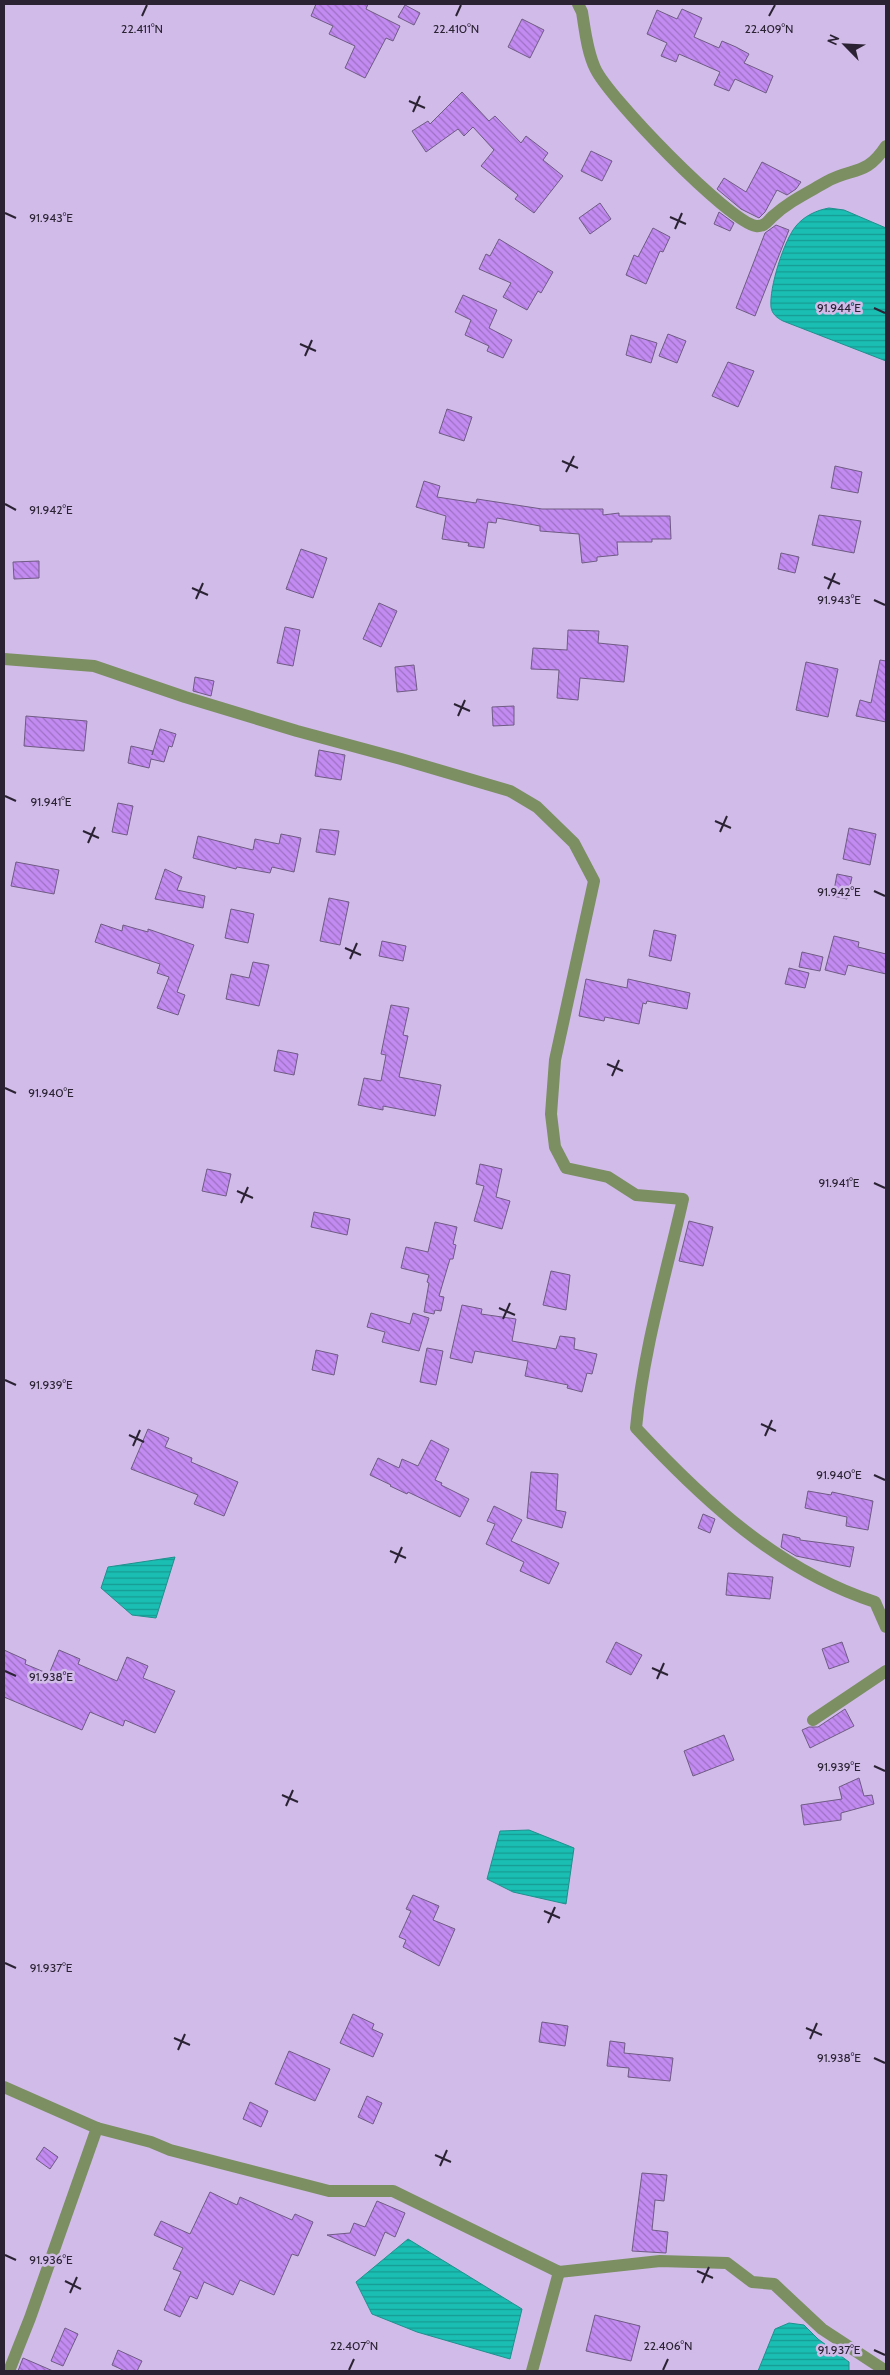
<svg xmlns="http://www.w3.org/2000/svg" width="890" height="2375" font-family="Cabin,sans-serif">
  <defs>
    <pattern id="water-rules" width="6" height="5" patternUnits="userSpaceOnUse" patternTransform="scale(1.25)"><rect width="6" height="5" fill="#1abeb3"/><path d="M0 2.5h6" fill="none" stroke="#179a92"/></pattern>
    <pattern id="building-back-hatch" width="6" height="6" patternUnits="userSpaceOnUse" patternTransform="scale(1.25)"><rect width="6" height="6" fill="#c28bf1"/><path d="M-1 5l2 2M0 0l6 6M5-1l2 2" fill="none" stroke="#9e71c4"/></pattern>
  </defs>
  <rect width="100%" height="100%" fill="#d1bbe8"/>
  <g fill="url(#water-rules)" stroke="#1f908d">
    <path d="M 829,208 L 844,210 L 886,228 L 886,361 L 783,321 C 777,318 772,314 771,307 C 769,288 784,240 796,226 C 804,216 817,210 829,208 Z"/>
    <polygon points="175,1557 156,1618 132,1615 101,1588 108,1567"/>
    <polygon points="529,1830 574,1848 566,1904 513,1892 487,1879 500,1831"/>
    <polygon points="408,2239 522,2309 510,2359 417,2332 372,2314 356,2282"/>
    <polygon points="789,2323 804,2325 818,2339 849,2362 849,2371 758,2371 775,2329"/>
  </g>
  <g fill="url(#building-back-hatch)" stroke="#6f5b83">
    <polygon points="316,4 368,4 366,9 400,26 393,41 386,38 365,78 345,68 355,46 329,34 333,26 311,16"/>
    <polygon points="405,5 420,13 414,25 398,17"/>
    <polygon points="682,9 702,18 694,37 719,48 722,41 736,47 749,54 744,63 773,76 766,93 735,79 729,91 714,85 720,72 679,54 676,62 661,56 667,43 647,34 657,10 677,19"/>
    <polygon points="522,19 544,30 530,58 508,47"/>
    <polygon points="462,92 489,121 495,116 521,143 526,136 548,153 543,160 563,176 534,213 515,199 518,195 481,166 494,150 473,127 464,136 458,129 426,152 412,131 428,121 430,124"/>
    <polygon points="591,151 612,161 602,181 581,171"/>
    <polygon points="762,162 801,182 796,189 787,195 777,190 765,212 759,218 741,209 717,189 724,178 746,192"/>
    <polygon points="600,203 611,219 590,234 579,218"/>
    <polygon points="719,212 734,223 730,231 714,224"/>
    <polygon points="776,225 789,230 755,316 736,308 765,233"/>
    <polygon points="653,228 670,237 663,252 660,251 646,284 626,275 634,255 638,257"/>
    <polygon points="499,239 553,272 541,293 538,291 527,310 503,297 511,283 479,269 486,254 490,256"/>
    <polygon points="463,295 497,310 489,328 512,340 503,358 487,351 489,346 465,335 471,320 455,312"/>
    <polygon points="668,334 686,341 677,363 659,356"/>
    <polygon points="631,335 657,343 651,363 626,355"/>
    <polygon points="728,362 754,371 738,407 712,396"/>
    <polygon points="447,409 472,417 464,441 439,433"/>
    <polygon points="835,466 862,472 858,493 831,488"/>
    <polygon points="424,481 440,486 437,497 476,503 477,499 542,509 603,509 603,515 619,513 619,516 670,516 671,539 652,539 652,542 617,542 618,555 597,557 597,561 582,563 579,534 540,531 540,526 497,518 496,523 488,522 484,548 468,546 469,543 442,539 446,516 416,507"/>
    <polygon points="819,515 861,521 854,553 812,545"/>
    <polygon points="301,549 327,558 313,598 286,589"/>
    <polygon points="781,553 799,557 795,573 778,569"/>
    <polygon points="39,561 39,578 14,579 13,562"/>
    <polygon points="379,603 397,611 381,647 363,639"/>
    <polygon points="285,627 300,630 293,666 277,663"/>
    <polygon points="568,630 599,631 598,643 628,646 624,682 580,678 578,700 557,698 559,670 531,669 533,648 567,650"/>
    <polygon points="880,660 886,661 886,722 856,716 860,700 871,703"/>
    <polygon points="806,662 838,669 828,717 796,710"/>
    <polygon points="414,665 417,690 397,692 395,667"/>
    <polygon points="195,677 214,681 211,696 193,691"/>
    <polygon points="514,706 514,725 493,726 492,707"/>
    <polygon points="26,716 87,721 84,751 24,746"/>
    <polygon points="160,729 176,734 172,747 169,746 164,762 151,759 149,768 128,763 131,746 153,751 152,755"/>
    <polygon points="319,750 345,755 341,780 315,776"/>
    <polygon points="118,803 133,806 127,835 112,832"/>
    <polygon points="849,828 876,834 870,865 843,859"/>
    <polygon points="320,829 339,831 335,855 316,852"/>
    <polygon points="281,834 301,838 294,872 272,867 270,873 237,867 236,869 193,858 198,836 253,850 255,839 279,844"/>
    <polygon points="16,862 59,870 54,894 11,886"/>
    <polygon points="165,869 182,877 177,890 205,896 203,908 155,899"/>
    <polygon points="837,874 852,877 847,899 833,896"/>
    <polygon points="329,898 349,902 340,945 320,941"/>
    <polygon points="231,909 254,914 248,943 225,938"/>
    <polygon points="101,924 122,931 123,925 148,932 148,929 194,945 177,992 185,995 178,1015 157,1008 169,977 157,973 160,964 95,942"/>
    <polygon points="654,930 676,935 671,961 649,956"/>
    <polygon points="834,936 859,942 858,947 886,954 886,974 848,965 845,975 825,970"/>
    <polygon points="382,941 406,946 403,961 379,956"/>
    <polygon points="802,952 823,957 820,971 799,967"/>
    <polygon points="253,962 269,965 259,1006 226,999 231,974 249,978"/>
    <polygon points="789,968 809,973 805,988 785,984"/>
    <polygon points="586,979 627,988 628,979 690,993 687,1009 647,1001 646,1004 643,1003 639,1024 605,1017 604,1021 579,1016"/>
    <polygon points="391,1005 409,1008 403,1035 408,1036 399,1077 441,1085 435,1116 383,1106 383,1110 358,1105 364,1078 381,1081 386,1055 381,1054"/>
    <polygon points="278,1050 298,1054 294,1075 274,1071"/>
    <polygon points="480,1164 502,1169 496,1197 510,1201 502,1229 474,1221 484,1186 476,1184"/>
    <polygon points="207,1169 231,1174 226,1196 202,1191"/>
    <polygon points="314,1212 350,1219 347,1235 311,1227"/>
    <polygon points="689,1221 713,1227 703,1266 679,1261"/>
    <polygon points="435,1222 457,1227 453,1244 456,1245 453,1259 450,1259 439,1296 444,1297 441,1311 435,1310 434,1314 424,1312 429,1283 427,1282 429,1275 401,1268 406,1247 428,1252"/>
    <polygon points="551,1271 570,1275 566,1310 543,1305"/>
    <polygon points="462,1305 482,1309 481,1314 516,1319 512,1341 556,1349 560,1336 575,1338 574,1349 597,1354 592,1374 587,1373 582,1392 567,1388 568,1385 525,1376 528,1361 475,1351 472,1363 450,1358"/>
    <polygon points="371,1313 410,1324 413,1313 429,1318 419,1351 382,1342 385,1332 367,1327"/>
    <polygon points="427,1348 443,1351 436,1385 420,1382"/>
    <polygon points="316,1350 338,1355 334,1375 312,1370"/>
    <polygon points="148,1429 169,1438 165,1447 192,1458 191,1462 238,1482 224,1516 194,1504 198,1495 131,1469"/>
    <polygon points="431,1440 449,1449 435,1480 442,1483 441,1485 469,1499 460,1517 408,1492 407,1494 390,1486 391,1485 370,1475 378,1458 399,1468 402,1459 418,1466"/>
    <polygon points="531,1472 558,1474 556,1510 566,1512 562,1528 527,1518"/>
    <polygon points="808,1491 831,1495 832,1492 873,1501 868,1530 846,1526 847,1517 805,1508"/>
    <polygon points="494,1506 522,1520 511,1541 559,1563 549,1584 520,1571 524,1562 486,1544 495,1524 487,1521"/>
    <polygon points="703,1514 715,1519 710,1533 698,1528"/>
    <polygon points="783,1534 800,1538 800,1540 854,1547 850,1567 796,1556 781,1547"/>
    <polygon points="728,1573 773,1577 770,1599 726,1595"/>
    <polygon points="616,1642 642,1655 631,1675 606,1662"/>
    <polygon points="842,1642 849,1662 829,1669 822,1649"/>
    <polygon points="4,1650 26,1660 25,1664 49,1674 59,1650 80,1659 78,1664 117,1681 127,1657 148,1666 143,1678 175,1691 155,1733 125,1720 123,1726 90,1712 82,1730 4,1697"/>
    <polygon points="845,1709 854,1726 810,1748 802,1730 809,1727 818,1727"/>
    <polygon points="724,1735 734,1760 693,1776 684,1751"/>
    <polygon points="859,1778 864,1796 872,1795 874,1804 841,1813 841,1820 804,1825 801,1805 842,1799 839,1787"/>
    <polygon points="413,1895 439,1906 433,1920 455,1929 439,1966 403,1947 406,1940 399,1937 411,1911 406,1909"/>
    <polygon points="353,2014 374,2024 372,2029 383,2034 373,2057 340,2043"/>
    <polygon points="542,2022 568,2026 565,2046 539,2042"/>
    <polygon points="610,2041 625,2043 624,2053 673,2058 670,2081 628,2077 629,2068 607,2066"/>
    <polygon points="289,2051 330,2069 315,2101 275,2084"/>
    <polygon points="367,2096 382,2103 373,2124 358,2117"/>
    <polygon points="250,2102 268,2111 261,2127 243,2119"/>
    <polygon points="44,2147 58,2157 50,2169 36,2159"/>
    <polygon points="642,2173 667,2175 664,2201 655,2200 652,2230 668,2232 666,2253 632,2251"/>
    <polygon points="210,2192 237,2205 240,2197 292,2220 295,2214 313,2222 298,2256 292,2254 274,2295 240,2280 233,2295 204,2282 197,2299 190,2296 180,2317 164,2310 181,2272 173,2269 183,2248 154,2235 161,2221 190,2234"/>
    <polygon points="377,2201 405,2213 395,2237 385,2232 375,2256 327,2235 350,2233 354,2223 365,2227"/>
    <polygon points="595,2315 640,2326 631,2361 586,2351"/>
    <polygon points="65,2328 78,2334 63,2366 51,2361"/>
    <polygon points="118,2350 142,2361 137,2371 125,2371 112,2365"/>
    <polygon points="23,2358 53,2371 18,2371"/>
  </g>
  <g fill="none" stroke-linecap="round" stroke-linejoin="round">
    <g stroke="#7b8f62" stroke-width="12">
      <path d="M 578,4 L 582,12 C 585,30 587,51 595,68 C 607,96 729,222 756,226 C 764,227 767,222 772,217 C 788,202 807,193 826,182 C 852,167 866,177 886,146"/>
      <path d="M 4,659 L 94,666 L 185,697 L 297,731 L 401,759 L 510,791 L 537,807 L 574,843 L 594,881 L 555,1060 L 551,1114 L 555,1147 L 566,1168 L 608,1177 L 636,1195 L 683,1199 C 666,1274 643,1351 636,1428 C 704,1501 779,1571 875,1602 L 886,1627"/>
      <polyline points="813,1720 886,1671"/>
      <polyline points="4,2087 97,2128 151,2142 170,2150 329,2191 393,2191 559,2272 660,2261 727,2263 752,2282 774,2284 822,2329 886,2371"/>
      <polyline points="9,2371 30,2318 97,2128"/>
      <polyline points="532,2371 559,2272"/>
    </g>
  </g>
  <path fill="none" stroke="#2b2334" stroke-width="2" d="M 142,16 L 147,5M 456,16 L 461,5M 769,16 L 775,5M 409,101 L 425,108M 413,112 L 420,96M 5,213 L 16,218M 670,217 L 686,224M 675,229 L 682,213M 874,308 L 885,313M 300,344 L 316,351M 305,356 L 312,340M 562,461 L 578,468M 566,472 L 574,456M 5,504 L 16,510M 824,577 L 840,584M 192,588 L 208,595M 828,589 L 835,573M 196,599 L 203,583M 874,600 L 885,605M 454,704 L 470,711M 458,716 L 465,700M 5,796 L 16,801M 715,821 L 731,828M 83,831 L 99,838M 720,832 L 727,816M 88,843 L 95,827M 874,891 L 885,896M 345,948 L 361,955M 350,959 L 357,943M 607,1064 L 623,1071M 612,1076 L 619,1060M 5,1088 L 16,1093M 874,1183 L 885,1188M 237,1191 L 253,1198M 241,1203 L 248,1187M 499,1308 L 515,1315M 503,1319 L 510,1303M 5,1380 L 16,1385M 761,1424 L 776,1431M 129,1435 L 144,1442M 765,1436 L 772,1420M 133,1446 L 140,1430M 874,1475 L 885,1480M 390,1551 L 406,1558M 395,1563 L 402,1547M 652,1668 L 668,1675M 5,1671 L 16,1676M 657,1679 L 664,1663M 874,1766 L 885,1771M 282,1795 L 298,1802M 286,1806 L 293,1790M 544,1911 L 560,1918M 548,1923 L 555,1907M 5,1963 L 16,1968M 806,2028 L 822,2035M 174,2038 L 190,2045M 810,2039 L 817,2023M 178,2050 L 185,2034M 874,2058 L 885,2063M 435,2155 L 451,2162M 440,2166 L 447,2150M 5,2255 L 16,2260M 697,2271 L 713,2278M 65,2281 L 81,2289M 702,2283 L 709,2267M 70,2293 L 77,2277M 874,2350 L 885,2355M 349,2370 L 354,2359M 663,2370 L 668,2359"/>
  <g font-size="12" text-anchor="middle" fill="#2b2334" stroke="#d1bbe8" stroke-width="5" stroke-linejoin="round" paint-order="stroke">
    <text x="142" y="33">22.411°N</text>
    <text x="456" y="33">22.410°N</text>
    <text x="769" y="33">22.409°N</text>
    <text x="51" y="222">91.943°E</text>
    <text x="839" y="312">91.944°E</text>
    <text x="51" y="514">91.942°E</text>
    <text x="839" y="604">91.943°E</text>
    <text x="51" y="806">91.941°E</text>
    <text x="839" y="896">91.942°E</text>
    <text x="51" y="1097">91.940°E</text>
    <text x="839" y="1187">91.941°E</text>
    <text x="51" y="1389">91.939°E</text>
    <text x="839" y="1479">91.940°E</text>
    <text x="51" y="1681">91.938°E</text>
    <text x="839" y="1771">91.939°E</text>
    <text x="51" y="1972">91.937°E</text>
    <text x="839" y="2062">91.938°E</text>
    <text x="51" y="2264">91.936°E</text>
    <text x="354" y="2350">22.407°N</text>
    <text x="668" y="2350">22.406°N</text>
    <text x="839" y="2354">91.937°E</text>
  </g>
  <rect width="890" height="2375" fill="none" stroke="#2b2334" stroke-width="10"/>
  <g transform="translate(845 45) rotate(294)" stroke="#d1bbe8" stroke-width="4" paint-order="stroke">
  <path d="M0-4L9 19L0 12L-9 19Z" fill="#2b2334"/>
  <text y="-8" font-size="14" font-weight="bold" text-anchor="middle" fill="#2b2334">N</text>
  </g>
</svg>
